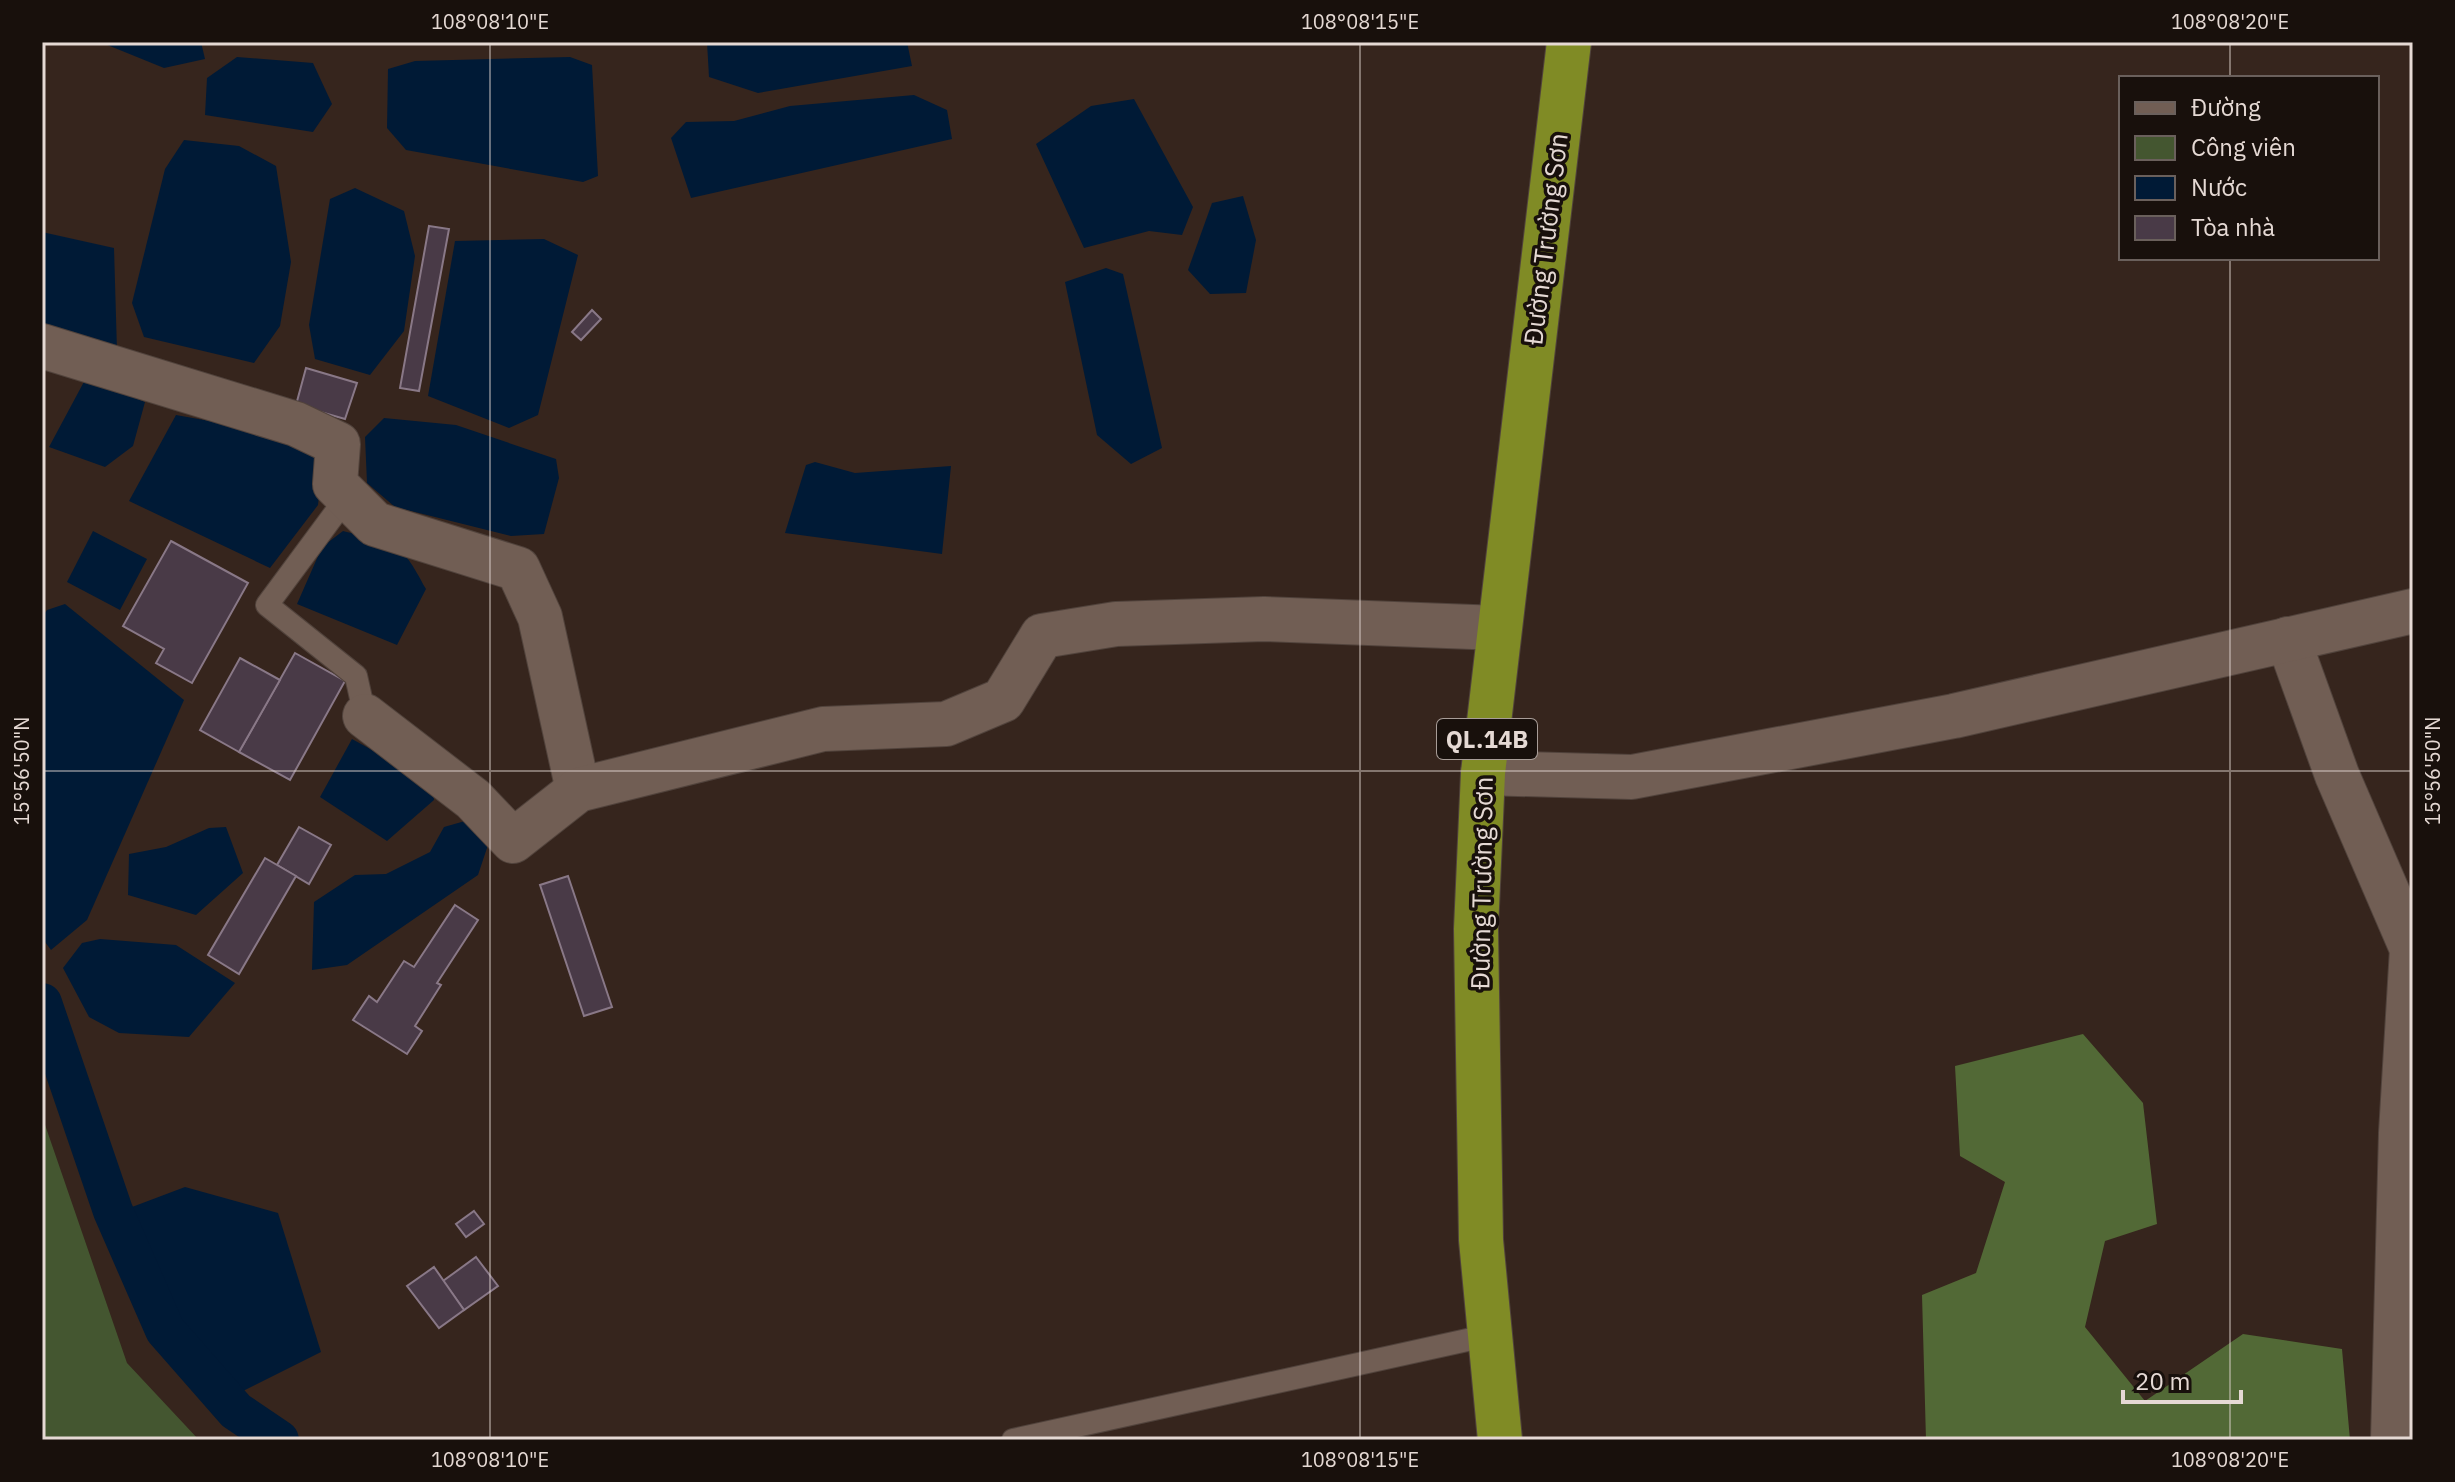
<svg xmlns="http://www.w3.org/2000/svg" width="2455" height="1482" font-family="'IBM Plex Sans',sans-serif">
  <rect width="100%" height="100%" fill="#36251d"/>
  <polygon fill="#445630" points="42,1116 127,1363 199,1440 42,1440"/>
  <polygon fill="#526936" points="2083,1034 2143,1103 2157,1224 2105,1241 2085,1327 2145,1401 2243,1334 2342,1349 2350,1440 1926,1440 1922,1295 1976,1273 2005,1182 1960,1156 1955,1066"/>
  <g fill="#001a36">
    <polygon points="100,42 201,42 205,59 164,68"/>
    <polygon points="707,42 907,42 912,66 758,93 709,77"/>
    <polygon points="237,57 313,63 332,104 313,132 205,115 207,78"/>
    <polygon points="570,57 592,65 598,176 583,182 406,150 387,128 388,69 415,61"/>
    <polygon points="914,95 947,110 952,139 691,198 671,138 686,122 734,121 790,106"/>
    <polygon points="1134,99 1193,207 1182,235 1149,231 1084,248 1036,144 1091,106"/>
    <polygon points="184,140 239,146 276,166 291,262 280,326 254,363 144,337 132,303 165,169"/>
    <polygon points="355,188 404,211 415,256 404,331 370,375 315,359 309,325 330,199"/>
    <polygon points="1243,196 1256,240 1246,293 1210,294 1188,270 1212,203"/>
    <polygon points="42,232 114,248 117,351 42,326"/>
    <polygon points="544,239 578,255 538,415 509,428 428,396 455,241"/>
    <polygon points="1106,268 1123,274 1162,448 1131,464 1097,435 1065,282"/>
    <polygon points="86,378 145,402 133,446 105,467 49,447"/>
    <polygon points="176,415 300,437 323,459 318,505 270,568 129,501"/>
    <polygon points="384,418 456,425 556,459 559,478 544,534 511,536 395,507 367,483 365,437"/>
    <polygon points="815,462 855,473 951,466 942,554 785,533 806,465"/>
    <polygon points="93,531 147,559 120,610 67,582"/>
    <path d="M 343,531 C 396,544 399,538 426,589 L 397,645 L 297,604 L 322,547 Z"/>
    <polygon points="65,604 184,700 87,920 51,950 42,938 42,617 47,610"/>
    <polygon points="352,739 432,783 434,800 387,841 320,797"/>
    <polygon points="465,821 488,845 478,875 347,965 312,970 314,902 355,875 386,874 430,852 444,827"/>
    <polygon points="226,827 243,873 196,915 128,895 129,854 166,847 209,828"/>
    <polygon points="100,939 176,945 235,983 189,1037 119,1033 89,1017 63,968 82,943"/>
    <polygon points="185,1187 278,1213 321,1352 235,1395 176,1317 132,1207"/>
  </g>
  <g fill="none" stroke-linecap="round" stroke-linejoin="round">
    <polyline stroke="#001a36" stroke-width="40" points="42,1003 113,1211 165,1330 236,1411 279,1440"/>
  </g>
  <g fill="#493a47" stroke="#897887" stroke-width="2">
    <polygon points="429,226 449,229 419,391 400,388"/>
    <polygon points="592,310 601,319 581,340 572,332"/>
    <polygon points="306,368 357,383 345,419 296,405"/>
    <polygon points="171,541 248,583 192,683 156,663 164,649 123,626"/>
    <polygon points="295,653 345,681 290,780 239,752"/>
    <polygon points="240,658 280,680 239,752 200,730"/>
    <polygon points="299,827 331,845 309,884 277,865"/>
    <polygon points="265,858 296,876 239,974 208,955"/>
    <polygon points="568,876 612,1007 584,1016 540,885"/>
    <polygon points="455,905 478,920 437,983 441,985 415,1026 422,1031 407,1054 353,1020 369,996 377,1002 404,961 414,967"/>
    <polygon points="474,1211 484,1224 466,1237 456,1224"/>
    <polygon points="476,1257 498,1286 464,1310 443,1281"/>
    <polygon points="434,1267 464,1310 439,1328 407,1286"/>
  </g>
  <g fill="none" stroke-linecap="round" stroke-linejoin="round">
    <g stroke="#51433c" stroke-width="24">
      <g id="lane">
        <polyline points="347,497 267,605 356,676 365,716"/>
        <polyline points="1013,1440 1490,1335"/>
      </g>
    </g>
    <g stroke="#51433c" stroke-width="46">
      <g id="street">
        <polyline points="42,346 296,424 338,444 335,484 375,524 518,569 540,617 578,790"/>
        <polyline points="2288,639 2337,775 2412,949 2401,1133 2393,1440"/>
        <polyline points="365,716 473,799 513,841 578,790 823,729 946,724 1003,700 1042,636 1116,624 1264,619 1499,628"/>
        <polyline points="1483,773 1632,777 1954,716 2413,611"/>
      </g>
    </g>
    <g stroke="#51433c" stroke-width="46">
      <polyline id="highway" points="1500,1440 1481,1240 1476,929 1483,773 1569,42"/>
    </g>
    <use href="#lane" stroke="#715e54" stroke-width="22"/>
    <use href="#street" stroke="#715e54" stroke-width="44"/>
    <use href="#highway" stroke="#808b25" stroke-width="44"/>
  </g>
  <path fill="none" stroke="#e5d9d4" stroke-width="2" stroke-opacity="0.45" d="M 490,42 L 490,1440M 1360,42 L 1360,1440M 2230,42 L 2230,78M 2230,258 L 2230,1440M 42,771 L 2413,771"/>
  <g text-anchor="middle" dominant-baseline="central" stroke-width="7" stroke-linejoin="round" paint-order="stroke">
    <rect fill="#18100c" stroke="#a89d98" stroke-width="2" x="1437" y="719" width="100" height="40" rx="6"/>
    <g font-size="24" font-weight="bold" fill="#e5d9d4">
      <text x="1487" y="739">QL.14B</text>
    </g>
    <g font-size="26" fill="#e5d9d4" stroke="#18100c">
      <text transform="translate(1545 239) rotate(-83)">Đường Trường Sơn</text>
      <text transform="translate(1481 883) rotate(-89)">Đường Trường Sơn</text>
    </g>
  </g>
  <rect width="2455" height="1482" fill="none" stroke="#18100c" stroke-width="88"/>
  <rect x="2119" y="76" width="260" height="184" fill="#18100c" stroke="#6a605c" stroke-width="2"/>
  <rect x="2135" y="102" width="40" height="12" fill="#715e54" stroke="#6a605c" stroke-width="2"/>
  <text x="2191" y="116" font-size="24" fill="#e5d9d4">Đường</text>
  <rect x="2135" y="136" width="40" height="24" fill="#445630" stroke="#6a605c" stroke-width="2"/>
  <text x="2191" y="156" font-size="24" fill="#e5d9d4">Công viên</text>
  <rect x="2135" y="176" width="40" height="24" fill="#001a36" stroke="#6a605c" stroke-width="2"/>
  <text x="2191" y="196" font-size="24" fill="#e5d9d4">Nước</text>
  <rect x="2135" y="216" width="40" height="24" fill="#493a47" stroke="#6a605c" stroke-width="2"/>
  <text x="2191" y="236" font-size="24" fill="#e5d9d4">Tòa nhà</text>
  <path d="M2123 1390v12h118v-12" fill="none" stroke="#e5d9d4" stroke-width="4"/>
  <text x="2135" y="1390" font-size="24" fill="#e5d9d4" stroke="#18100c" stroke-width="6" paint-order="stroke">20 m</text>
  <rect x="44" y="44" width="2367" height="1394" fill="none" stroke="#e5d9d4" stroke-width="3"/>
  <g font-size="20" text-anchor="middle" fill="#e5d9d4">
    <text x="490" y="29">108°08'10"E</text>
    <text x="1360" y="29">108°08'15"E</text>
    <text x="2230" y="29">108°08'20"E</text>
    <text transform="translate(22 771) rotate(-90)" y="7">15°56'50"N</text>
    <text transform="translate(2433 771) rotate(-90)" y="7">15°56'50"N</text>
    <text x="490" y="1467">108°08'10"E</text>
    <text x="1360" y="1467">108°08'15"E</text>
    <text x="2230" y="1467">108°08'20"E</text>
  </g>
</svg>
